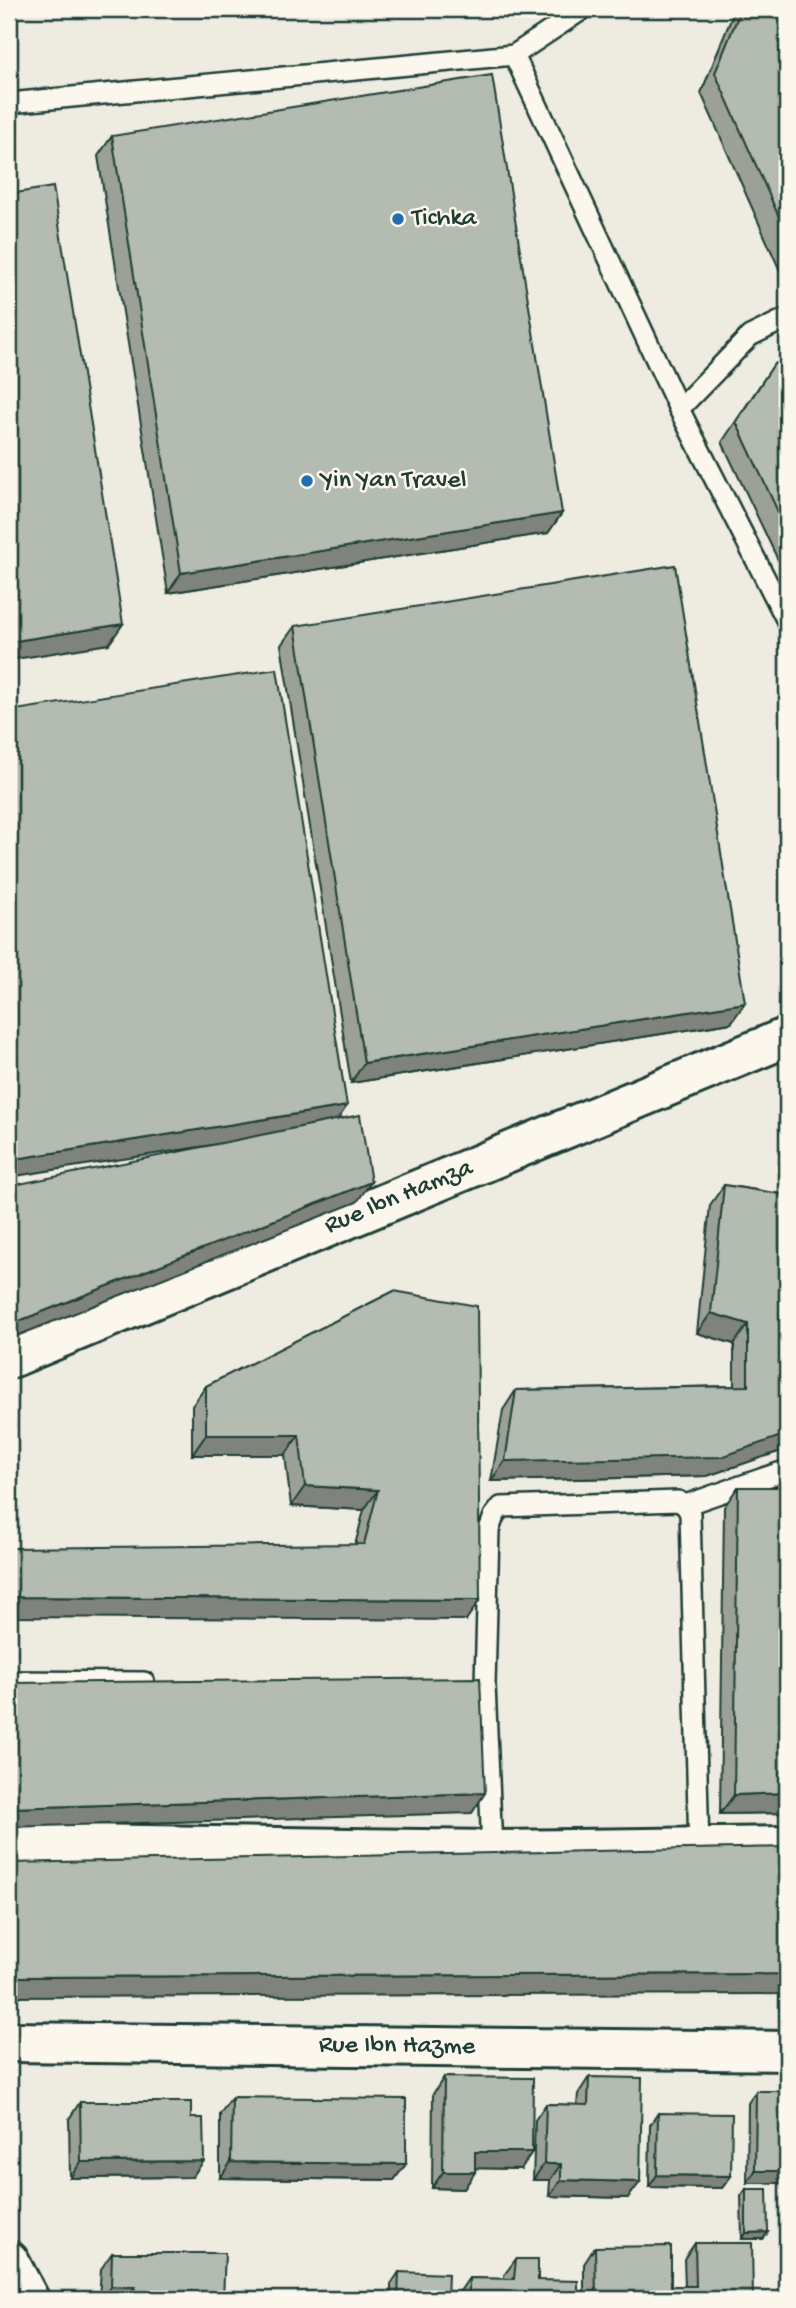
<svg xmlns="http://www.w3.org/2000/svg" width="796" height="2308" font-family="'Gochi Hand',sans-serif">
  <rect width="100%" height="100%" fill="#eeece1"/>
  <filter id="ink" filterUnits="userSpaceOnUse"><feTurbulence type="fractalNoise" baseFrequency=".0143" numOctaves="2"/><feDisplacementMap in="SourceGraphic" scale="14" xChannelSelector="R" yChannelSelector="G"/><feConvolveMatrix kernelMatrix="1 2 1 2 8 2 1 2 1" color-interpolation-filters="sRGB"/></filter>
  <g filter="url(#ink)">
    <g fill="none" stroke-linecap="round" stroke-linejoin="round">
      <g stroke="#1f3d34" stroke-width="24">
        <g id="service">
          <polyline points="514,55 679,409 787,621"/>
          <polyline points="9,103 514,55 583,9"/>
          <polyline points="679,409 750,336 787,318"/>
          <polyline points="685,1505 787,1470"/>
          <polyline points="9,1681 144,1682"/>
          <polyline points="492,1850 485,1684 489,1530 494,1516 501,1507 678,1501 685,1505 690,1513 699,1849"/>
        </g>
      </g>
      <g stroke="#1f3d34" stroke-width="44">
        <g id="minor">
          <path id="s1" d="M 9,1359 L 787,1037"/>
          <polyline points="9,1843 492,1850 787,1846"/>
          <path id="s2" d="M 9,2042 L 787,2051"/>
          <polyline points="9,2261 29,2299"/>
        </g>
      </g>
      <use href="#service" stroke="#fbf7ec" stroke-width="19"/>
      <use href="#minor" stroke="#fbf7ec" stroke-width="38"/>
    </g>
    <g fill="#9ba197" stroke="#1f3d34" stroke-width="2">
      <polygon points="737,9 787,9 787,270 781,273 701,93 733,14"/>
      <polygon points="112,136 562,513 548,533 168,593 98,156"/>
      <polygon points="787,360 787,555 778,560 722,442 774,364"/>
      <polygon points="295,626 731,1023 351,1083 281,645"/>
      <polygon points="724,1185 787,1195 787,1449 707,1476 491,1481 503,1410 516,1390 734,1386 734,1344 697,1333 710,1205"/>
      <polygon points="394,1291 466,1620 355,1545 364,1510 291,1506 285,1455 192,1455 192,1406 206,1386"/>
      <polygon points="738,1487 787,1487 787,1813 720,1814 724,1507"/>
      <polygon points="444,2077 521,2169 475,2168 475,2172 464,2189 432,2188 433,2094"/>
      <polygon points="589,2077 640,2182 628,2198 549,2196 550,2180 533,2180 535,2120 546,2104 577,2105 578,2094"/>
      <polygon points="756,2091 787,2183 747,2183 748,2103"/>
      <polygon points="232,2097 406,2164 394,2180 220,2178 220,2114"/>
      <polygon points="80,2102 192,2177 70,2178 69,2119"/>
      <polygon points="658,2113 731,2176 722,2188 649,2187 650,2125"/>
      <polygon points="746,2189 768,2232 763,2239 742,2239 741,2196"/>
      <polygon points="787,2229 787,2299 783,2299 782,2236"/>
      <polygon points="695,2243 753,2299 584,2299 584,2264 595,2247 671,2286 685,2286 684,2259"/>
      <polygon points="112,2253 223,2299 99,2299 101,2269"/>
      <polygon points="516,2259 538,2280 578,2299 458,2299 458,2294 469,2278 504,2279 504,2275"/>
      <polygon points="399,2272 447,2299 391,2299 391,2284"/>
    </g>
    <g fill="#7e837b" stroke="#1f3d34" stroke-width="2">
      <polygon points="787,264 787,270 781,273"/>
      <polygon points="562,513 548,533 168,593 181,573"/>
      <polygon points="787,546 787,555 778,560"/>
      <polygon points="123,624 109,644 9,660 9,642"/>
      <polygon points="745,1003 731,1023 351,1083 364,1063"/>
      <polygon points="347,1106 333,1126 9,1177 9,1160"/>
      <polygon points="371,1182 357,1202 9,1339 9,1325"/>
      <polygon points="711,1313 748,1324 734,1344 697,1333"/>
      <polygon points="787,1434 787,1449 707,1476 491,1481 505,1461"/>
      <polygon points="206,1435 299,1435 285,1455 192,1455"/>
      <polygon points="305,1486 378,1490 364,1510 291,1506"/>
      <polygon points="9,1597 480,1600 466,1620 9,1617"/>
      <polygon points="485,1793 472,1813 9,1827 9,1808"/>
      <polygon points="787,1793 787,1813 720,1814 734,1795"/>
      <polygon points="787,1974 787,1994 9,1997 9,1977"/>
      <polygon points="475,2152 532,2152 521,2169 464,2168"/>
      <polygon points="204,2161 192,2177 70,2178 81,2162"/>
      <polygon points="231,2162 406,2164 394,2180 220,2178"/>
      <polygon points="544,2164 561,2164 550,2180 533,2180"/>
      <polygon points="755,2171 787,2171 787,2183 747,2183"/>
      <polygon points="443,2172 475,2172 464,2189 432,2188"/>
      <polygon points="657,2175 731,2176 722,2188 649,2187"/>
      <polygon points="561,2180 640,2182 628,2198 549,2196"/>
      <polygon points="768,2232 763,2239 742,2239 746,2233"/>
      <polygon points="111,2286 135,2287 126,2299 101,2299"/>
    </g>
    <g fill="#b4bbb0" stroke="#1f3d34" stroke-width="2">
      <polygon points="741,9 787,9 787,235 715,73"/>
      <polygon points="492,75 562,513 181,573 112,136"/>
      <polygon points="53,187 123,624 9,642 9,194"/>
      <polygon points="787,360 787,531 736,422 774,364"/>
      <polygon points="675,565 745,1003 364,1063 295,626"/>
      <polygon points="277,669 347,1106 9,1160 9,711"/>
      <polygon points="360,1115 371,1182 9,1325 9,1186"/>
      <polygon points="724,1185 787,1195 787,1434 721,1457 505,1461 516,1390 748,1386 748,1324 711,1313"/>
      <polygon points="394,1291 477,1306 480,1600 9,1597 9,1548 364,1544 378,1490 305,1486 299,1435 206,1435 206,1386"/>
      <polygon points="738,1487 787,1487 787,1793 734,1795"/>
      <polygon points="480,1678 485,1793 9,1808 9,1684 10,1683"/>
      <polygon points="787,1847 787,1974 9,1977 9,1863"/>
      <polygon points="444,2077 533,2078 532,2152 475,2152 475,2172 443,2172"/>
      <polygon points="589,2077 642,2078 640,2182 561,2180 561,2164 544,2164 546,2104 588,2105"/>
      <polygon points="756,2091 787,2091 787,2171 755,2171"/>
      <polygon points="232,2097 406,2099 406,2164 231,2162"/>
      <polygon points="80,2102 191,2102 191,2118 203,2118 204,2161 81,2162"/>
      <polygon points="658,2113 732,2114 731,2176 657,2175"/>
      <polygon points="746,2189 767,2189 768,2232 746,2233"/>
      <polygon points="695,2243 752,2243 753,2299 596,2299 595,2247 671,2246 671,2286 696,2286"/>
      <polygon points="112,2253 225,2253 223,2299 135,2299 135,2287 111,2286"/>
      <polygon points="516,2259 538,2259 538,2280 578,2281 578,2299 469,2299 469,2278 514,2279"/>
      <polygon points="399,2272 448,2274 447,2299 398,2299"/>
    </g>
  </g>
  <g fill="#1f6fb2" stroke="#fbf7ec" stroke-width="2.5">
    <circle cx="398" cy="219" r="7"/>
    <circle cx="307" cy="481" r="7"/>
  </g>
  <g text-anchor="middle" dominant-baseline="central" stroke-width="5" stroke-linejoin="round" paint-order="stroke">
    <g font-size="26" fill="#1f3d34" stroke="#fbf7ec" text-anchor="start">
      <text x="412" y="219">Tichka</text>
      <text x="321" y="481">Yin Yan Travel</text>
    </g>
    <g font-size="26" fill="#1f3d34" stroke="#fbf7ec">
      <text stroke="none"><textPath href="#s1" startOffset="422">Rue Ibn Hamza</textPath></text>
      <text stroke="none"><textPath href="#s2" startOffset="388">Rue Ibn Hazme</textPath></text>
    </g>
  </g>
  <rect width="796" height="2308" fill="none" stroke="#fbf7ec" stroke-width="35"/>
  <rect x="18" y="18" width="761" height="2273" fill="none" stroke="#1f3d34" stroke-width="2.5" filter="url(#ink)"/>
</svg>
